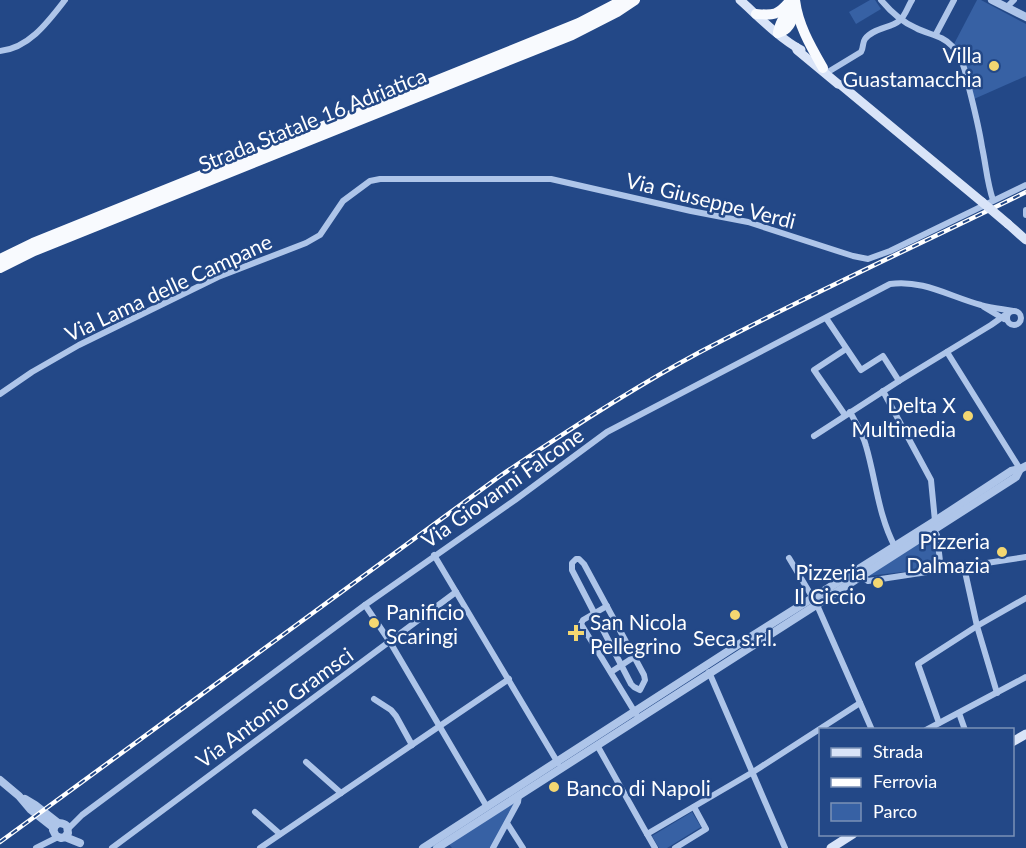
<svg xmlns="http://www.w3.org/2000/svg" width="1026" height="848" font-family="Lato,sans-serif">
  <rect width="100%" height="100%" fill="#234887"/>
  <g fill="#3761a4">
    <polygon points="870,0 875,0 881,9 856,24 849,12"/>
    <polygon points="977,0 981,0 1026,24 1026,76 974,99 954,44"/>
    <polygon points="933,535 934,537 938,568 867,576"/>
    <polygon points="516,799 516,804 490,848 452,848 448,843"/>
    <polygon points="692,812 701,827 667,848 659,848 652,836"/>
  </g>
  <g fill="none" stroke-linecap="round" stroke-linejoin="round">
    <g stroke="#aec5e9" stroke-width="6">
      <path d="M 881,0 C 891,12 902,22 916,28 C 929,35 942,35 952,46 C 963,59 966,73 969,88 C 974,108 979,127 982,147 C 986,165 987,183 993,200"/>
      <polyline points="1007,7 1014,0"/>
      <polyline points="936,34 954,0"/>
      <path d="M 0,51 C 29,48 48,22 65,0"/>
      <path d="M 828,72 L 861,52 C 864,47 862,43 865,39 C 873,28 891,28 899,21 C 905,17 908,6 912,0"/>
      <polyline points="1026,210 1026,215"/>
      <polyline points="984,307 1004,319"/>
      <circle cx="1014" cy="318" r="7"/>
      <polyline points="826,318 861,370 883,356 899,381"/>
      <polyline points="947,352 1020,469"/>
      <polyline points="883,391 931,480 935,521"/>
      <polyline points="0,394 32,372 79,345 218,277 306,243 320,235 343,201 370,181 380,179 551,179 691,211 748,222 853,256 868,259 890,251 1026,185"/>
      <path d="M 850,412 C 856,423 863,434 866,446 C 876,480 878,515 895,547"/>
      <polyline points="845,415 814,370 846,349"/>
      <polyline points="814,436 899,381 991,325 1008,313"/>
      <polyline points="932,527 937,535 941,570"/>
      <polyline points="434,555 558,763"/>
      <polyline points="789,558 817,605 872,730"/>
      <polygon points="576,559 579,559 584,564 644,675 645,680 640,690 634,687 631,684 572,570 572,563"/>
      <polyline points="964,567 977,626 997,693"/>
      <polyline points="859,575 868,581 1026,557"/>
      <polyline points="365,605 390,642 487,807"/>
      <polyline points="607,606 583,620 581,624 636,714"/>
      <polyline points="611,672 634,657"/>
      <polyline points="709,672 785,848"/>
      <polyline points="374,699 391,710 396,716 412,745"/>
      <polyline points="959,713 965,730"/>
      <polyline points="939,723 918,664 977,626 1026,598"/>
      <polyline points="926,730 1026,677"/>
      <polyline points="597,745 647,834"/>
      <polyline points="306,762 341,793"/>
      <polyline points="255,812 280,834"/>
      <polyline points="507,823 523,848"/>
      <path d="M 68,829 L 82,815 L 365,605 L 515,500 L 607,432 L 890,284 C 922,279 951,297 981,305 C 991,308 1002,309 1013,311"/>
      <polyline points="36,848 58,837"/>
      <polyline points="112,848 456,592"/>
      <polyline points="260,848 509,679"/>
      <polyline points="493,848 518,802 519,795"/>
      <polyline points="655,848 647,834 753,772 860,703"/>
      <polyline points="675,848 706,829 694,807"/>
    </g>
    <g stroke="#aec5e9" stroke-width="8">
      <polyline points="992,0 1026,17"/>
      <polyline points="0,780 19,796 30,809 54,828"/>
      <polyline points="25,799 35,805 58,823"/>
      <path d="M 65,837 L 68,833 L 67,826 C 61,821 55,823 53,830 L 56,836 L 61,838 L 65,837 L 80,843"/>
      <polyline points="423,848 736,646 935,521 1011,471 1020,469"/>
      <polyline points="437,848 1016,477 1020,469 1026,466"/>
    </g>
    <g stroke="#d9e4f8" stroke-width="9">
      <path d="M 740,0 C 759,17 779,38 801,50"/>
      <polyline points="796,47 797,50 838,84 841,85 982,202"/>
      <polyline points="1008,224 1026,240"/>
      <polyline points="1012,742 1026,734"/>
      <polyline points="831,848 853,834"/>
    </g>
    <g stroke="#f8fafe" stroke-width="10">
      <path d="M 795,0 C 798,25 811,47 823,68"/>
      <path d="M 756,14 C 773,15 777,16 789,2"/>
      <path d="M 778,33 C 779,23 786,16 788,6"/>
      <path d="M 778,33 C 790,30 792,20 796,9"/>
      <polyline points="0,259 33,243 579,23 623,0"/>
      <polyline points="0,268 34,251 572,35 617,12 635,0"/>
    </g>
    <g stroke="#fff" stroke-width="4.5">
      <path id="rail" d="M 0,842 L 500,476 C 565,432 631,389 700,352 C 806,296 918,245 1026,192"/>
    </g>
    <use href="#rail" stroke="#234887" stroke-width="2" stroke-dasharray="7" stroke-linecap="butt"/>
    <polyline stroke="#d9e4f8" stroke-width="9" points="982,202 1008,224"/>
  </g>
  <g fill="#f4d771" stroke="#234887" stroke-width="2">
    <circle cx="994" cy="66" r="6"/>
    <circle cx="968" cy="416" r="6"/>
    <circle cx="1002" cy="552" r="6"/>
    <circle cx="878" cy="583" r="6"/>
    <circle cx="735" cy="615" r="6"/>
    <circle cx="374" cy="623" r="6"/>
    <path d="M573 624h6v6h6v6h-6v6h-6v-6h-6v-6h6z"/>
    <circle cx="554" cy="787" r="6"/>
  </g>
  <g text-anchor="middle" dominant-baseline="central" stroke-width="5" stroke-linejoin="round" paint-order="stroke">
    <g font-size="21" fill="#fff" stroke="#234887" text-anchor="end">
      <text x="982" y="54">Villa<tspan x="982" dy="24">Guastamacchia</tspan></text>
      <text x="956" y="404">Delta X<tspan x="956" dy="24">Multimedia</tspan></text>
      <text x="990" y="540">Pizzeria<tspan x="990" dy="24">Dalmazia</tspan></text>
      <text x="866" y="571">Pizzeria<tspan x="866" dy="24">Il Ciccio</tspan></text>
      <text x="386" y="611" text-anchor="start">Panificio<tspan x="386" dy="24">Scaringi</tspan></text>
      <text x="590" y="621" text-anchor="start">San Nicola<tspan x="590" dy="24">Pellegrino</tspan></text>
      <text x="735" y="637" text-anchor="middle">Seca s.r.l.</text>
      <text x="566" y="787" text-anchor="start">Banco di Napoli</text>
    </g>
    <g font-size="21" fill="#fff" stroke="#234887">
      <text transform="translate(312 119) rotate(-22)">Strada Statale 16 Adriatica</text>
      <text transform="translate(711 200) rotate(14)">Via Giuseppe Verdi</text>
      <text transform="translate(168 287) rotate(-25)">Via Lama delle Campane</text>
      <text transform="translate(502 487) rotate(-35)">Via Giovanni Falcone</text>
      <text transform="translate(274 707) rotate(-36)">Via Antonio Gramsci</text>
    </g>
  </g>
  <rect x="819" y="728" width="195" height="108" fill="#234887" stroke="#7b91b7" stroke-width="1.5"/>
  <rect x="831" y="748" width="30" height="9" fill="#d9e4f8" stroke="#7b91b7" stroke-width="1.5"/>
  <text x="873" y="758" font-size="18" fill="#ffffff">Strada</text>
  <rect x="831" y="778" width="30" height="9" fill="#ffffff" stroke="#7b91b7" stroke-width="1.5"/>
  <text x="873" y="788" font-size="18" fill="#ffffff">Ferrovia</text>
  <rect x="831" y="803" width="30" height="18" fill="#3761a4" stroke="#7b91b7" stroke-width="1.5"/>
  <text x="873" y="818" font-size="18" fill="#ffffff">Parco</text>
</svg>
